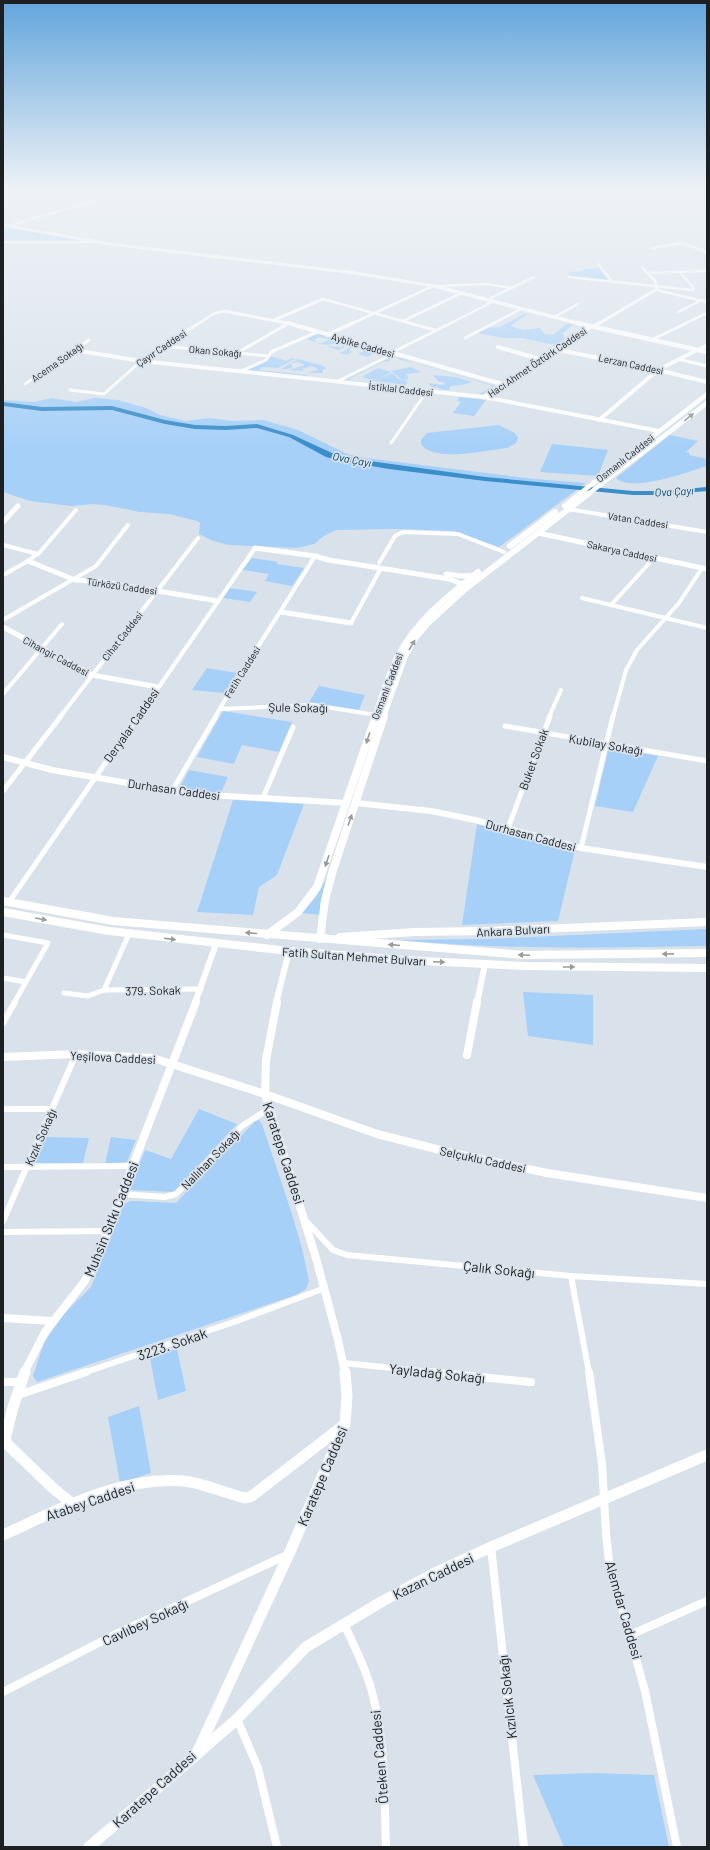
<svg xmlns="http://www.w3.org/2000/svg" width="710" height="1850" font-family="Barlow,sans-serif">
  <rect width="100%" height="100%" fill="#d9e2eb"/>
  <g fill="#a6d0f8">
    <polygon points="8,228 11,228 85,241 3,241 3,230"/>
    <polygon points="600,268 610,280 571,277 567,272 584,271 582,269"/>
    <polygon points="526,313 528,314 510,326 523,330 540,328 545,334 553,335 568,323 573,325 563,333 565,339 555,345 522,338 503,338 477,333 488,328 500,327"/>
    <polygon points="319,333 352,343 344,346 345,347 338,350 326,346 341,347 343,346 341,343 326,345 317,343 322,343 329,339 319,337 314,340 317,341 315,342 306,339"/>
    <path d="M 356,344 L 386,353 L 383,355 L 377,352 L 367,357 L 358,354 L 366,349 C 359,347 353,345 349,350 L 352,352 L 346,355 L 340,353 Z"/>
    <polygon points="271,356 286,361 292,358 295,359 278,368 262,367 259,370 307,375 307,376 248,370 270,359"/>
    <polygon points="393,356 400,358 495,386 483,394 479,395 343,381 391,357 392,358 389,359 390,361 382,362 347,380 478,395 493,386 416,363 401,360"/>
    <polygon points="298,359 324,366 326,369 323,369 323,373 307,373 317,370 317,368 311,366 302,369 304,371 289,370 305,365 298,362 290,364 293,367 287,369 281,369"/>
    <polygon points="411,367 421,372 406,374 408,377 407,380 401,379 391,371"/>
    <polygon points="378,368 391,372 375,381 362,377"/>
    <polygon points="392,373 399,379 407,381 406,385 375,381"/>
    <polygon points="433,375 456,377 472,382 461,385 451,386 449,390 439,389 441,388 432,387 428,383 444,385 445,383 438,381"/>
    <polygon points="459,397 486,400 474,416 453,413 461,402 457,401"/>
    <polygon points="52,398 76,402 95,398 118,400 146,408 160,415 186,421 209,418 233,421 263,420 298,430 345,453 358,457 534,479 586,483 499,547 454,531 399,529 336,530 324,536 314,544 297,548 229,545 213,541 199,534 200,523 197,521 169,514 140,512 105,505 92,504 72,506 30,501 3,492 3,400 34,402"/>
    <path d="M 499,425 L 515,433 L 518,438 L 516,443 L 507,448 C 487,450 433,463 421,444 L 421,440 L 427,433 Z"/>
    <path d="M 670,435 L 698,441 L 686,452 L 690,453 L 689,455 L 707,459 L 707,466 C 688,472 631,493 616,478 Z"/>
    <polygon points="552,444 608,450 598,476 540,472"/>
    <polygon points="252,558 278,562 277,564 304,568 292,586 265,581 269,574 243,570"/>
    <polygon points="230,588 257,592 250,602 223,598"/>
    <polygon points="207,668 237,673 224,693 192,690"/>
    <polygon points="319,686 365,695 359,710 309,702"/>
    <polygon points="223,711 292,722 279,752 242,745 234,764 197,757"/>
    <polygon points="609,747 658,756 633,812 595,806"/>
    <polygon points="189,770 228,777 221,793 179,789"/>
    <polygon points="233,800 304,804 277,875 259,887 253,915 197,912"/>
    <polygon points="477,824 575,850 558,921 462,925"/>
    <polygon points="328,876 320,915 302,913 316,897"/>
    <path d="M 707,929 L 707,946 C 605,948 502,950 400,940 L 486,939 Z"/>
    <polygon points="523,992 593,995 593,1045 528,1036"/>
    <polygon points="199,1109 237,1124 174,1192 130,1190 145,1150 171,1159"/>
    <polygon points="259,1120 262,1124 291,1211 303,1252 309,1281 306,1289 296,1295 37,1382 33,1376 44,1343 64,1314 91,1287 124,1204 131,1201 176,1203 223,1151 229,1149 255,1121"/>
    <polygon points="46,1137 89,1138 83,1163 34,1163"/>
    <polygon points="111,1137 136,1140 127,1162 105,1164"/>
    <polygon points="177,1349 186,1391 158,1400 150,1358"/>
    <polygon points="139,1406 151,1473 120,1483 108,1417"/>
    <polygon points="593,1773 654,1775 669,1847 564,1847 533,1775"/>
  </g>
  <g fill="none" stroke-linecap="round" stroke-linejoin="round">
    <polygon fill="#3a8eca" fill-rule="evenodd" points="3,402 42,407 112,406 165,420 195,425 226,426 257,424 293,435 332,453 348,458 485,477 633,491 661,491 707,487 707,491 661,495 633,495 485,481 389,469 348,462 326,457 289,437 257,428 226,430 195,429 165,424 112,410 42,411 3,406"/>
    <g stroke="#fff" stroke-width="2.5">
      <polyline points="8,226 103,198 140,191"/>
      <polyline points="3,242 98,242"/>
      <polyline points="652,248 682,243 707,252"/>
      <polyline points="598,264 612,282"/>
      <polyline points="679,272 694,288 692,290"/>
      <polyline points="647,273 707,271"/>
      <polyline points="569,277 692,290"/>
      <polyline points="434,286 486,284 512,288"/>
      <polyline points="657,290 707,302"/>
      <polyline points="491,298 534,277"/>
      <polyline points="323,299 413,324"/>
      <polyline points="678,312 702,300"/>
      <polyline points="556,316 578,304"/>
      <polyline points="403,321 464,292"/>
      <polyline points="198,324 213,314 224,311"/>
      <polyline points="288,324 289,323"/>
      <polyline points="449,324 494,301"/>
      <polyline points="492,324 521,309"/>
      <polyline points="684,324 707,313"/>
    </g>
    <g stroke="#fff" stroke-width="3">
      <polyline points="409,323 435,330"/>
      <polyline points="465,338 494,323"/>
      <polyline points="655,338 687,323"/>
      <polyline points="162,346 268,356"/>
      <polyline points="237,353 289,323"/>
      <polyline points="391,353 451,323"/>
      <polyline points="678,359 707,366"/>
      <polyline points="239,372 266,360 271,352 317,332"/>
      <polyline points="336,382 393,354"/>
      <polyline points="25,384 89,340"/>
      <polyline points="70,390 104,394 141,361 199,323"/>
      <polyline points="391,443 427,391"/>
    </g>
    <g stroke="#fff" stroke-width="4">
      <polyline points="568,509 707,532"/>
      <polyline points="3,545 38,554"/>
      <polyline points="379,563 395,536 403,532 458,534 504,552"/>
      <polyline points="3,575 28,561 40,552 76,510"/>
      <polyline points="582,598 707,628"/>
      <polyline points="611,605 654,558"/>
      <polyline points="3,620 96,566 128,525"/>
      <polyline points="351,623 381,568"/>
      <polyline points="3,694 62,624"/>
      <polyline points="220,709 313,705 376,715"/>
      <polyline points="60,717 198,538"/>
      <polyline points="138,717 255,548"/>
      <path d="M 215,717 C 247,662 282,610 315,556"/>
      <polyline points="549,717 561,690"/>
      <polyline points="613,717 626,670 637,650 679,603 702,568"/>
    </g>
    <g stroke="#fff" stroke-width="5">
      <polyline points="505,726 707,761"/>
      <polyline points="3,791 61,716"/>
      <polyline points="172,791 216,716"/>
      <polyline points="263,798 293,727"/>
      <polyline points="508,828 550,716"/>
      <polyline points="581,848 613,716"/>
      <polyline points="9,902 138,716"/>
      <polyline points="3,935 48,943 14,1003"/>
      <polyline points="3,978 26,982"/>
      <polyline points="104,990 129,934"/>
      <polyline points="64,993 88,996 104,990 201,989"/>
    </g>
    <g stroke="#fff" stroke-width="6">
      <polyline points="3,1023 15,1002"/>
      <polyline points="3,1109 52,1109"/>
      <polyline points="3,1167 133,1166"/>
      <polyline points="122,1194 165,1197 176,1194 242,1126 270,1108"/>
      <polyline points="3,1221 76,1054"/>
      <polyline points="306,1221 333,1250 347,1255 571,1276 707,1284"/>
      <polyline points="3,1232 108,1231"/>
      <polyline points="571,1276 589,1373"/>
      <polyline points="343,1363 441,1373"/>
      <polyline points="83,1373 234,1322 325,1288"/>
    </g>
    <g stroke="#fff" stroke-width="8">
      <polyline points="431,1372 531,1382"/>
      <polyline points="589,1372 602,1464 606,1534 609,1561 645,1691 677,1847"/>
      <polyline points="3,1382 22,1382"/>
      <polyline points="18,1395 86,1372"/>
      <polyline points="491,1547 524,1847"/>
      <path d="M 344,1624 C 354,1646 366,1668 372,1692 C 386,1742 384,1796 386,1847"/>
      <polyline points="630,1635 707,1601"/>
      <polyline points="3,1692 116,1634 287,1555"/>
      <polyline points="237,1719 258,1768 277,1847"/>
    </g>
    <g stroke="#fff" stroke-width="3">
      <polyline points="3,225 110,244 355,273 434,286"/>
      <polyline points="224,311 292,324"/>
      <polyline points="274,320 323,299"/>
      <polyline points="351,324 433,286"/>
      <polyline points="598,324 657,289 655,281 643,268"/>
    </g>
    <g stroke="#fff" stroke-width="4">
      <polyline points="288,323 502,384"/>
      <polyline points="596,325 600,323"/>
      <polyline points="327,335 353,323"/>
      <polyline points="498,347 540,359"/>
      <polyline points="701,348 707,346"/>
      <polyline points="554,349 658,370 707,382"/>
      <polyline points="74,350 141,361 484,397 659,431"/>
      <polyline points="484,397 591,326"/>
      <polyline points="599,420 658,370 697,350"/>
    </g>
    <g stroke="#fff" stroke-width="5">
      <polyline points="3,522 18,506"/>
      <polyline points="538,533 707,569"/>
      <polyline points="255,548 315,556 329,560 449,579 462,584"/>
      <polyline points="28,561 75,580 103,582 218,601"/>
      <polyline points="446,574 463,576 474,575"/>
      <polyline points="281,612 351,623"/>
      <polyline points="3,627 92,675 158,687"/>
    </g>
    <g stroke="#fff" stroke-width="6">
      <polyline points="3,757 52,770 192,794 347,803"/>
      <polyline points="356,803 431,811 475,820 581,848 707,867"/>
      <polyline points="195,1003 216,944"/>
      <polyline points="276,1003 289,951"/>
      <polyline points="477,1003 485,964"/>
    </g>
    <g stroke="#fff" stroke-width="8">
      <polyline points="277,1002 266,1060 265,1094 316,1258 338,1340 345,1373"/>
      <polyline points="467,1055 477,1002"/>
      <polyline points="3,1057 76,1054 153,1058 265,1094 377,1134 448,1152 547,1173 707,1198"/>
      <polyline points="3,1318 53,1321"/>
      <polyline points="24,1373 45,1332 84,1282 95,1263 196,1002"/>
    </g>
    <g stroke="#fff" stroke-width="11">
      <polyline points="25,1372 13,1407 5,1439 8,1445 54,1489 74,1505"/>
      <path d="M 3,1535 C 58,1510 120,1476 183,1481 C 204,1483 224,1493 245,1498 L 252,1496 L 344,1425"/>
      <polyline points="197,1754 237,1719 306,1647 381,1602 433,1574 491,1547 707,1455"/>
      <polyline points="89,1847 196,1755 289,1554 345,1424 347,1396 345,1372"/>
    </g>
    <polyline stroke="#fff" stroke-width="3.5" points="434,286 581,324"/>
    <g stroke="#fff" stroke-width="4.5">
      <polyline points="577,323 707,352"/>
      <polyline points="578,495 707,394"/>
      <polyline points="587,495 707,403"/>
    </g>
    <g stroke="#fff" stroke-width="6">
      <polyline points="565,506 580,494"/>
      <polyline points="510,546 555,512"/>
      <path d="M 375,717 C 382,697 388,675 398,656 C 416,621 448,596 478,572"/>
      <polyline points="383,717 405,656 416,637 427,624 464,590 588,494"/>
    </g>
    <g stroke="#fff" stroke-width="8">
      <polyline points="267,935 298,912 317,887 376,716"/>
      <polyline points="340,937 414,932 488,931 707,922"/>
      <polyline points="325,938 320,939 325,900 333,870 384,716"/>
    </g>
    <g stroke="#fff" stroke-width="8">
      <polyline points="3,901 113,921 524,955 707,953"/>
      <polyline points="3,912 109,931 289,951 403,960 525,966 707,968"/>
    </g>
  </g>
  <defs><path id="oneway-solid" d="M-6-.8H1V-3.2L6.5 0L1 3.2V.8H-6Z"/></defs>
  <g fill="#999b9c">
    <use href="#oneway-solid" transform="translate(689 417) rotate(-39)"/>
    <use href="#oneway-solid" transform="translate(412 645) rotate(-59)"/>
    <use href="#oneway-solid" transform="translate(368 738) rotate(108)"/>
    <use href="#oneway-solid" transform="translate(350 820) rotate(-71)"/>
    <use href="#oneway-solid" transform="translate(327 861) rotate(109)"/>
    <use href="#oneway-solid" transform="translate(41 919) rotate(10)"/>
    <use href="#oneway-solid" transform="translate(251 933) rotate(-175)"/>
    <use href="#oneway-solid" transform="translate(170 939) rotate(7)"/>
    <use href="#oneway-solid" transform="translate(394 945) rotate(-175)"/>
    <use href="#oneway-solid" transform="translate(668 954) rotate(179)"/>
    <use href="#oneway-solid" transform="translate(524 955) rotate(-178)"/>
    <use href="#oneway-solid" transform="translate(439 962) rotate(3)"/>
    <use href="#oneway-solid" transform="translate(569 967)"/>
  </g>
  <linearGradient id="sky" x2="0" y2="1"><stop stop-color="#62a5dc"/><stop offset="0.42" stop-color="#eef2f6"/><stop offset="1" stop-color="#eef2f6" stop-opacity="0"/></linearGradient>
  <rect width="710" height="450" fill="url(#sky)"/>
  <g text-anchor="middle" dominant-baseline="central" stroke-width="3.5" stroke-linejoin="round" paint-order="stroke">
    <g font-size="10" fill="#1d2023" stroke="#d9e2eb">
      <text transform="translate(363 345) rotate(16)">Aybike Caddesi</text>
      <text transform="translate(161 348) rotate(-34)">Çayır Caddesi</text>
      <text transform="translate(215 351) rotate(5)">Okan Sokağı</text>
      <text transform="translate(57 362) rotate(-35)">Acema Sokağı</text>
      <text transform="translate(537 362) rotate(-34)">Hacı Ahmet Öztürk Caddesi</text>
      <text transform="translate(631 364) rotate(12)">Lerzan Caddesi</text>
      <text transform="translate(401 389) rotate(6)">İstiklal Caddesi</text>
      <text transform="translate(625 458) rotate(-38)">Osmanlı Caddesi</text>
      <text transform="translate(638 520) rotate(9)">Vatan Caddesi</text>
      <text transform="translate(622 551) rotate(12)">Sakarya Caddesi</text>
      <text transform="translate(122 586) rotate(8)">Türközü Caddesi</text>
      <text transform="translate(122 636) rotate(-52)">Cihat Caddesi</text>
      <text transform="translate(56 656) rotate(28)">Cihangir Caddesi</text>
      <text transform="translate(242 672) rotate(-58)">Fetih Caddesi</text>
      <text transform="translate(387 686) rotate(-69)">Osmanlı Caddesi</text>
    </g>
    <g font-size="11" font-style="italic" fill="#03466e" stroke="#d9e2eb">
      <text transform="translate(352 459) rotate(11)">Ova Çayı</text>
      <text transform="translate(674 491) rotate(-3)">Ova Çayı</text>
    </g>
    <g font-size="12" fill="#1d2023" stroke="#d9e2eb">
      <text transform="translate(298 707) rotate(1)">Şule Sokağı</text>
      <text transform="translate(131 725) rotate(-55)">Deryalar Caddesi</text>
      <text transform="translate(606 744) rotate(10)">Kubilay Sokağı</text>
      <text transform="translate(533 759) rotate(-70)">Buket Sokak</text>
      <text transform="translate(174 789) rotate(8)">Durhasan Caddesi</text>
      <text transform="translate(531 835) rotate(15)">Durhasan Caddesi</text>
      <text transform="translate(513 930) rotate(-3)">Ankara Bulvarı</text>
      <text transform="translate(354 956) rotate(4)">Fatih Sultan Mehmet Bulvarı</text>
      <text transform="translate(153 990) rotate(-1)">379. Sokak</text>
      <text transform="translate(113 1057) rotate(3)">Yeşilova Caddesi</text>
      <text transform="translate(40 1137) rotate(-66)">Kızık Sokağı</text>
      <text transform="translate(210 1159) rotate(-46)">Nallıhan Sokağı</text>
      <text transform="translate(483 1159) rotate(12)">Selçuklu Caddesi</text>
    </g>
    <g font-size="14" fill="#1d2023" stroke="#d9e2eb">
      <text transform="translate(284 1153) rotate(72)">Karatepe Caddesi</text>
      <text transform="translate(111 1219) rotate(-68)">Muhsin Sıtkı Caddesi</text>
      <text transform="translate(499 1269) rotate(6)">Çalık Sokağı</text>
      <text transform="translate(172 1344) rotate(-19)">3223. Sokak</text>
      <text transform="translate(437 1373) rotate(6)">Yayladağ Sokağı</text>
      <text transform="translate(322 1476) rotate(-67)">Karatepe Caddesi</text>
      <text transform="translate(90 1501) rotate(-19)">Atabey Caddesi</text>
      <text transform="translate(433 1576) rotate(-26)">Kazan Caddesi</text>
      <text transform="translate(624 1610) rotate(74)">Alemdar Caddesi</text>
      <text transform="translate(145 1622) rotate(-25)">Cavlıbey Sokağı</text>
      <text transform="translate(507 1697) rotate(-96)">Kızılcık Sokağı</text>
      <text transform="translate(379 1757) rotate(-95)">Öteken Caddesi</text>
      <text transform="translate(154 1789) rotate(-42)">Karatepe Caddesi</text>
    </g>
  </g>
  <rect width="710" height="1850" fill="none" stroke="#1d2023" stroke-width="8"/>
</svg>
